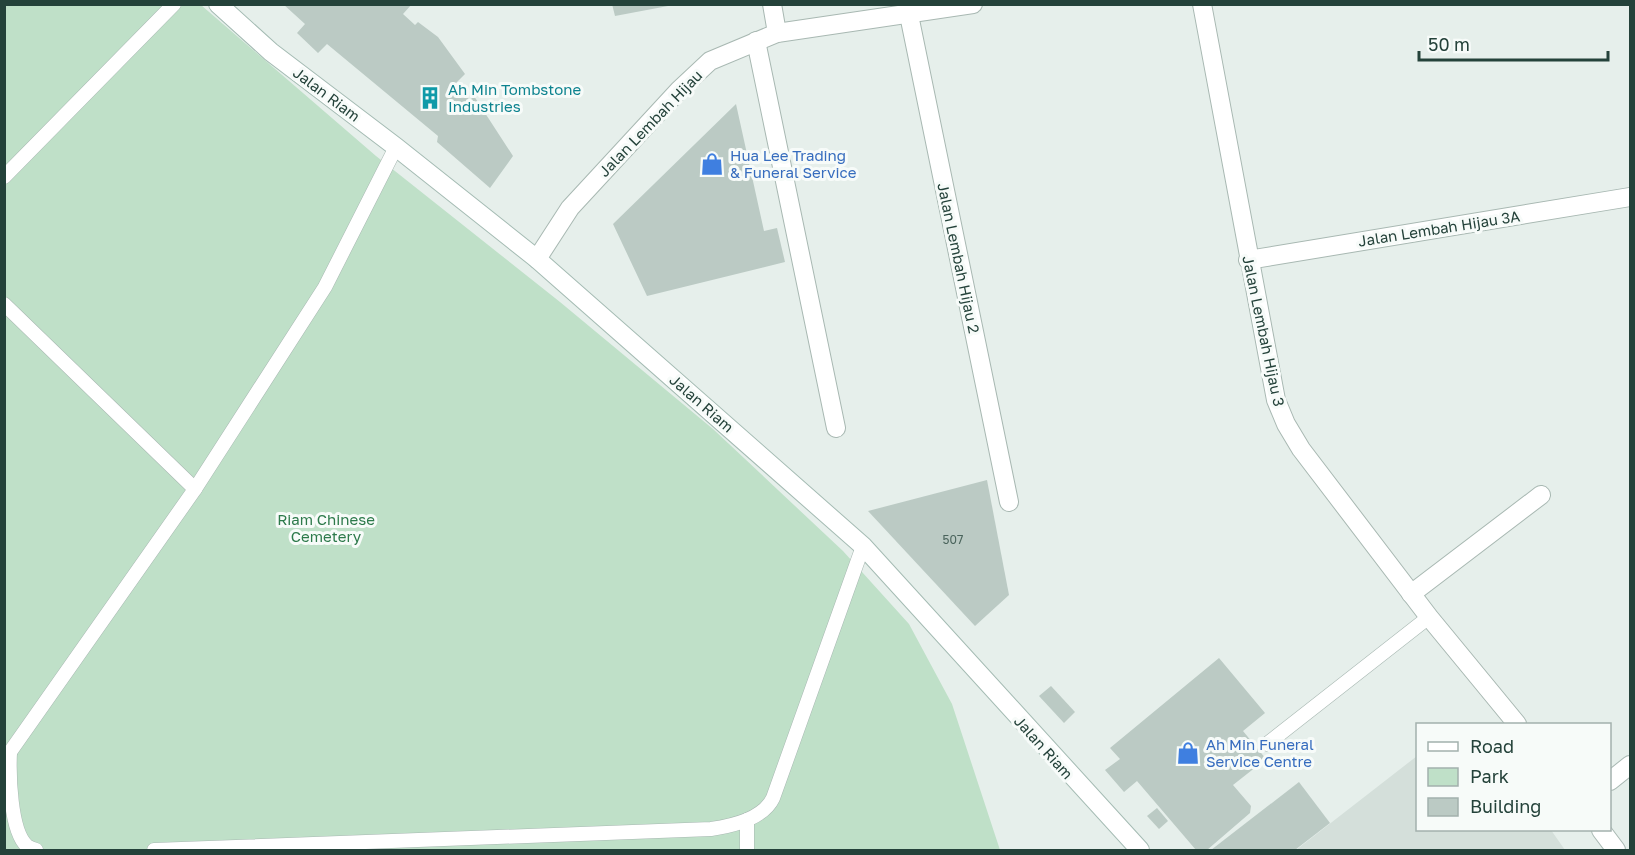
<svg xmlns="http://www.w3.org/2000/svg" width="1635" height="855" font-family="'Golos Text',sans-serif">
  <rect width="100%" height="100%" fill="#e6efeb"/>
  <polygon fill="#d4dfda" points="1417,756 1418,830 1551,830 1565,850 1296,850"/>
  <polygon fill="#bfe0c8" points="5,4 201,5 376,156 560,302 713,429 843,551 909,624 952,704 1000,850 5,850"/>
  <g fill="#bbcac4">
    <polygon points="283,4 412,4 403,14 415,25 418,22 438,37 465,74 453,86 470,100 474,96 513,156 490,188 437,142 438,136 327,44 318,53 297,33 305,24"/>
    <polygon points="612,4 668,4 668,6 615,16"/>
    <polygon points="736,104 764,231 777,228 785,262 647,296 613,224"/>
    <polygon points="987,480 1009,595 975,626 868,511"/>
    <polygon points="1219,658 1265,713 1243,731 1266,759 1233,785 1251,806 1250,813 1207,850 1196,850 1137,781 1124,792 1105,770 1120,759 1110,748"/>
    <polygon points="1051,686 1075,712 1064,723 1039,696"/>
    <polygon points="1299,782 1330,823 1295,850 1211,850"/>
    <polygon points="1157,808 1168,821 1159,829 1147,816"/>
  </g>
  <g fill="none" stroke-linecap="round" stroke-linejoin="round">
    <g stroke="#a8b8b2" stroke-width="15">
      <g id="service">
        <polyline points="4,177 174,4"/>
        <polyline points="4,304 195,489"/>
        <polyline points="1267,744 1429,617"/>
        <path d="M 10,752 C 9,774 10,831 27,846 C 30,848 33,849 36,850"/>
        <polyline points="4,754 10,752 195,489 325,287 396,147"/>
        <path d="M 154,850 L 711,829 C 732,826 763,819 773,798 L 863,546"/>
        <polyline points="747,850 747,820"/>
      </g>
    </g>
    <g stroke="#a8b8b2" stroke-width="20">
      <g id="minor">
        <polyline points="772,4 777,33"/>
        <polyline points="1202,4 1276,400 1286,424 1301,449 1429,617 1517,724"/>
        <polyline points="909,15 1009,502"/>
        <polyline points="756,41 836,428"/>
        <polyline points="537,259 570,208 679,90 710,61 777,33 973,4"/>
        <polyline points="1248,260 1630,197"/>
        <polyline points="1411,594 1541,495"/>
        <polyline points="1610,781 1630,765"/>
        <polyline points="1601,830 1616,850"/>
      </g>
    </g>
    <g stroke="#a4bbb3" stroke-width="20">
      <polyline id="secondary" points="218,4 271,52 396,147 537,259 863,546 1140,850"/>
    </g>
    <use href="#service" stroke="#fff" stroke-width="14"/>
    <use href="#minor" stroke="#fff" stroke-width="18"/>
    <use href="#secondary" stroke="#fff" stroke-width="18"/>
  </g>
  <defs>
    <g id="building-bare" transform="scale(1.8)"><path d="M-4-6H4V6H1V3H-1V6H-4ZM-2.5-4.3h1.7v1.8h-1.7ZM.8-4.3h1.7v1.8H.8ZM-2.5-1h1.7V.8h-1.7ZM.8-1h1.7V.8H.8Z" fill="#0f9aa8" stroke="#f7fbf9" stroke-width="2.5" paint-order="stroke"/></g>
    <g id="shop-bare" transform="scale(1.8)"><path d="M-5-2.5h2.3a2.7 3.5 0 0 1 5.4 0H5L5.5 6h-11ZM-1.5-2.5h3a1.5 2.3 0 0 0-3 0Z" fill="#3f7fe0" stroke="#f7fbf9" stroke-width="2.5" paint-order="stroke"/></g>
  </defs>
  <g fill-rule="evenodd">
    <use href="#building-bare" x="430" y="98"/>
    <use href="#shop-bare" x="712" y="164"/>
    <use href="#shop-bare" x="1188" y="753"/>
  </g>
  <g text-anchor="middle" dominant-baseline="central" stroke-width="6" stroke-linejoin="round" paint-order="stroke">
    <g font-size="12" fill="#4a645c">
      <text x="953" y="539">507</text>
    </g>
    <g font-size="15" fill="#0d838f" stroke="#f7fbf9" text-anchor="start">
      <text x="448" y="89">Ah Min Tombstone<tspan x="448" dy="17">Industries</tspan></text>
    </g>
    <g font-size="15" fill="#24423a" stroke="#f7fbf9">
      <text transform="translate(327 94) rotate(37)">Jalan Riam</text>
      <text transform="translate(650 123) rotate(-46)">Jalan Lembah Hijau</text>
      <text transform="translate(1439 228) rotate(-9)">Jalan Lembah Hijau 3A</text>
      <text transform="translate(959 258) rotate(78)">Jalan Lembah Hijau 2</text>
      <text transform="translate(1264 331) rotate(78)">Jalan Lembah Hijau 3</text>
      <text transform="translate(702 403) rotate(41)">Jalan Riam</text>
      <text transform="translate(1044 747) rotate(48)">Jalan Riam</text>
    </g>
    <g font-size="15" fill="#366cbe" stroke="#f7fbf9" text-anchor="start">
      <text x="730" y="155">Hua Lee Trading<tspan x="730" dy="17">&amp; Funeral Service</tspan></text>
      <text x="1206" y="744">Ah Min Funeral<tspan x="1206" dy="17">Service Centre</tspan></text>
    </g>
    <g font-size="15" fill="#2d7a4b" stroke="#f7fbf9">
      <text x="326" y="519">Riam Chinese<tspan x="326" dy="17">Cemetery</tspan></text>
    </g>
  </g>
  <rect width="1635" height="855" fill="none" stroke="#24423a" stroke-width="12"/>
  <rect x="1416" y="723" width="195" height="108" fill="#f7fbf9" stroke="#a3b1ad" stroke-width="1.5"/>
  <rect x="1428" y="742" width="30" height="9" fill="#ffffff" stroke="#a3b1ad" stroke-width="1.5"/>
  <text x="1470" y="753" font-size="18" fill="#24423a">Road</text>
  <rect x="1428" y="768" width="30" height="18" fill="#bfe0c8" stroke="#a3b1ad" stroke-width="1.5"/>
  <text x="1470" y="783" font-size="18" fill="#24423a">Park</text>
  <rect x="1428" y="798" width="30" height="18" fill="#bbcac4" stroke="#a3b1ad" stroke-width="1.5"/>
  <text x="1470" y="813" font-size="18" fill="#24423a">Building</text>
  <path d="M1419 51v9h189v-9" fill="none" stroke="#24423a" stroke-width="3"/>
  <text x="1428" y="51" font-size="18" fill="#24423a" stroke="#f7fbf9" stroke-width="4.5" paint-order="stroke">50 m</text>
</svg>
